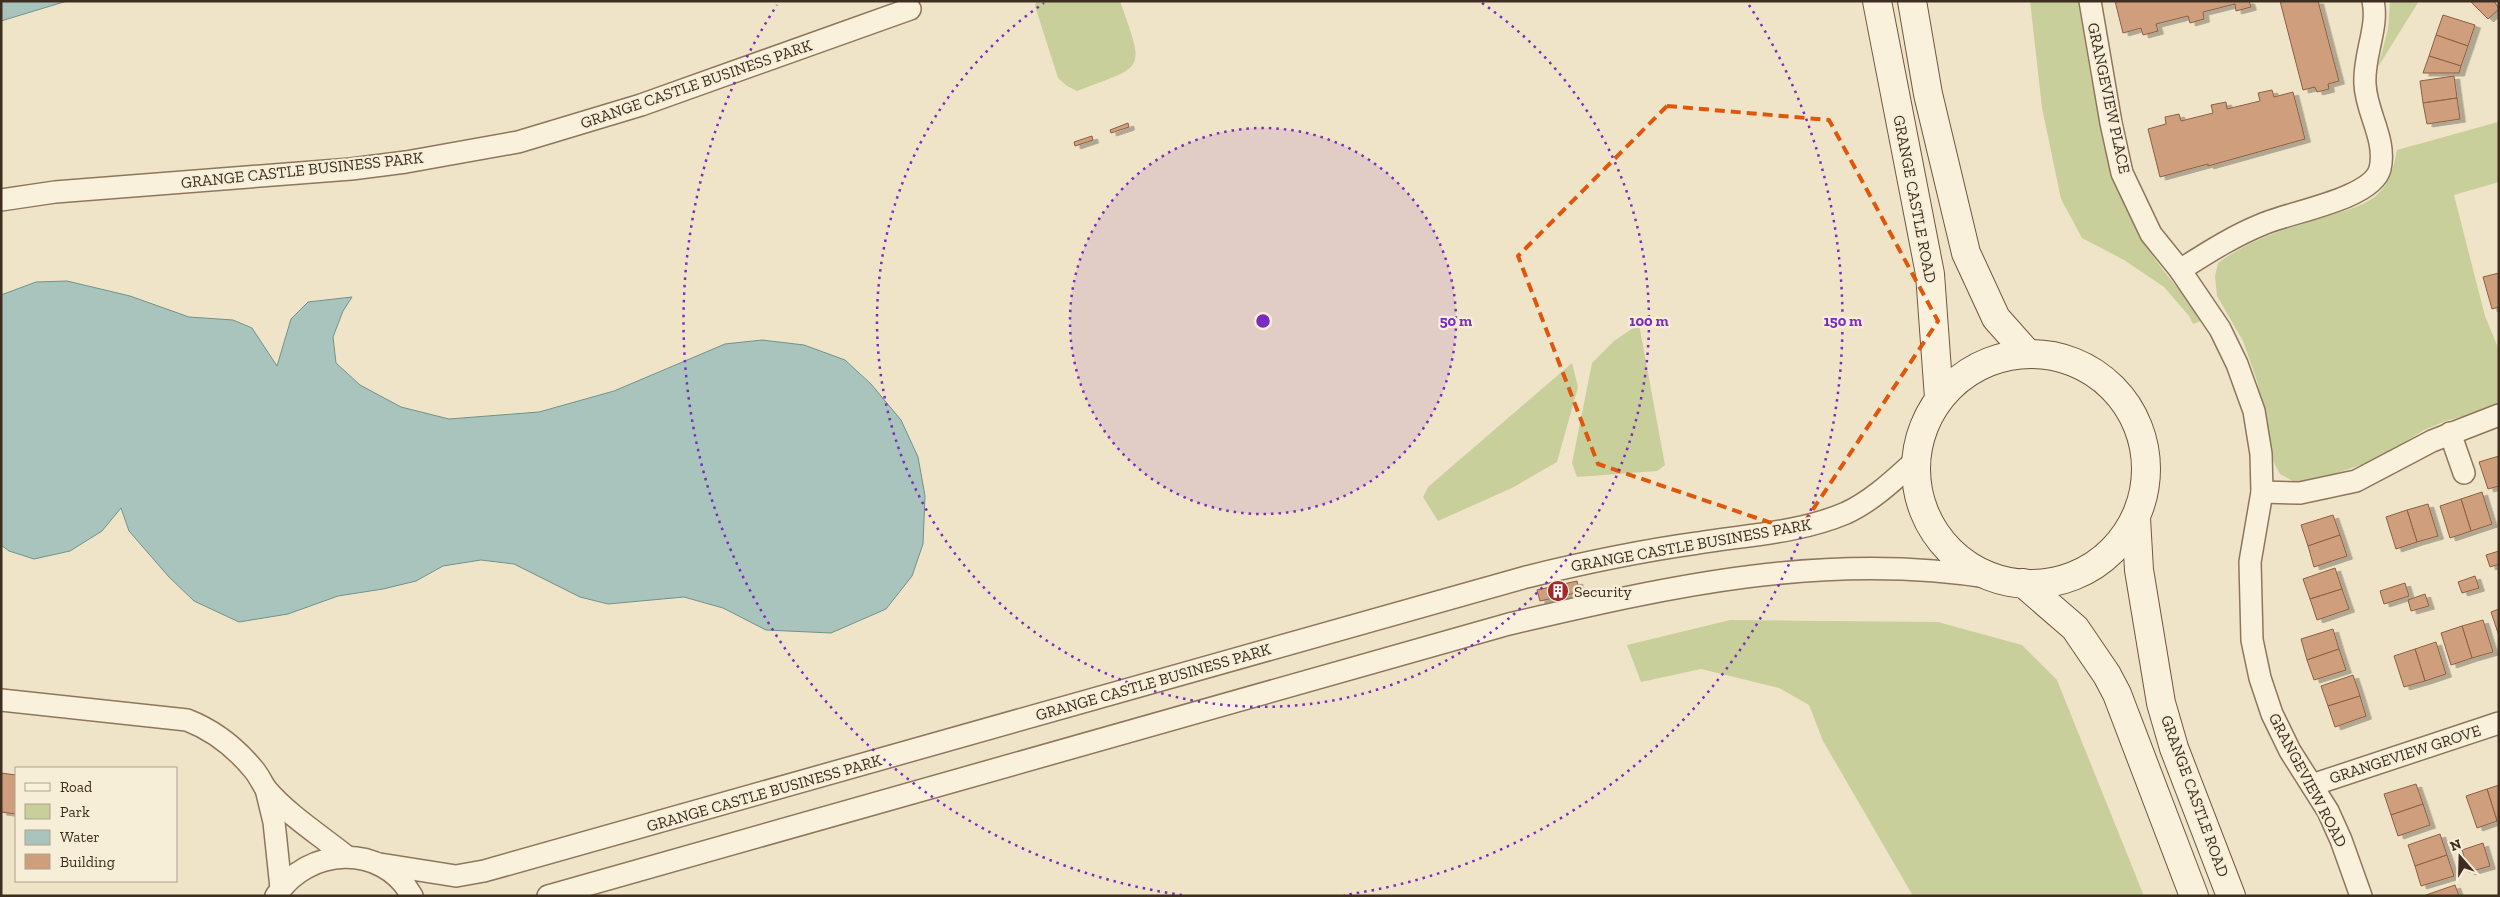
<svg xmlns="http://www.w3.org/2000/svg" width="2500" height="897" font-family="'Zilla Slab',serif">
  <defs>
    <filter id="shadow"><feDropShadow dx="5.5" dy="3" stdDeviation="0" flood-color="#0004"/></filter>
  </defs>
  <rect width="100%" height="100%" fill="#f0e4c8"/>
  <g fill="#c9cf9b">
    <path d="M 1036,1 L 1120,1 C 1145,72 1146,65 1077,91 L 1067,86 L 1058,78 L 1035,6 Z"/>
    <path d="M 2030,1 L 2078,1 C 2093,86 2102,175 2149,250 C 2164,275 2187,295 2201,321 L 2193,324 L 2189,316 L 2164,287 L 2124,260 L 2082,238 L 2061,199 L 2042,108 Z"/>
    <polygon points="2390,1 2419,1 2378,67 2388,29"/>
    <path d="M 2498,122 L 2499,182 L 2454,195 L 2485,316 L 2499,350 L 2499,406 L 2446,421 L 2424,430 L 2376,460 L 2313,481 L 2293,481 L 2280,474 L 2273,461 L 2257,381 L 2243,341 L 2217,296 L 2215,276 L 2218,263 C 2249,240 2284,229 2320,218 C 2339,212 2361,208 2377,195 C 2390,183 2394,166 2397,150 Z"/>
    <polygon points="1639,324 1665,465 1657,471 1577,477 1572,463 1592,363 1614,341"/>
    <polygon points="1572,363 1578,387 1557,462 1512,488 1438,521 1423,497 1428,487"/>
    <polygon points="1730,620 1938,622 2022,645 2057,680 2144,896 1913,896 1823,741 1809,705 1779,688 1701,669 1641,682 1627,645"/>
  </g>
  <g fill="#a9c4bc" stroke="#6f938a">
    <polygon points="1,1 67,1 1,21"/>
    <polygon points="67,281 130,296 189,317 233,320 252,328 277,366 291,319 308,302 352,297 343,311 333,337 336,363 360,385 401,407 449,419 539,412 614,391 725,344 762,340 804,345 845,360 871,384 901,420 918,457 925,496 923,544 912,576 886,609 831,633 766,630 723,608 684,597 608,604 580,597 514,564 481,560 443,566 416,581 383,589 338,596 288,614 239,622 194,601 169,577 129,531 121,508 102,531 70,551 34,559 9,551 1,545 1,295 36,282"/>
  </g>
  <g fill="#cf9f7d" stroke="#8d5f41" filter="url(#shadow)">
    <polygon points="2115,1 2249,1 2251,7 2236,11 2235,4 2203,12 2204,19 2190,23 2188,16 2156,24 2158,31 2143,35 2141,28 2123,33"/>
    <polygon points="2280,1 2318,1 2339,81 2328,84 2329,89 2317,92 2315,87 2303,90"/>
    <polygon points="2470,1 2494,1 2499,9 2488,19"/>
    <polygon points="2443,15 2475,25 2468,46 2436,35"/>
    <polygon points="2436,35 2468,46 2461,66 2429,56"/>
    <polygon points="2429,56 2461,66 2459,73 2423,73"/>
    <polygon points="2454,76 2457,98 2423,103 2420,81"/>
    <polygon points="2272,90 2274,97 2293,92 2305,139 2208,166 2208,164 2160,177 2148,129 2166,124 2165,117 2179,114 2181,121 2213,113 2211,105 2226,102 2227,109 2260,101 2258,93"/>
    <polygon points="2457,98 2460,119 2427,124 2423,103"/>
    <polygon points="1128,123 1129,127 1111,133 1110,130"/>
    <polygon points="1092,136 1093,140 1075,146 1074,142"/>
    <polygon points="2499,273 2499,307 2492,309 2483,277"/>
    <polygon points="2499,456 2499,486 2488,489 2479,462"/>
    <polygon points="2482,492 2492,524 2471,531 2461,499"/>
    <polygon points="2461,499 2471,531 2450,538 2440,506"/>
    <polygon points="2428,504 2438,536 2417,542 2407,510"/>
    <polygon points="2407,510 2417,542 2396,549 2386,517"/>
    <polygon points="2333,515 2340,535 2308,546 2301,525"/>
    <polygon points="2340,535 2347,556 2314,567 2308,546"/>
    <polygon points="2499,551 2499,564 2490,567 2486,555"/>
    <polygon points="2335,568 2342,589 2310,599 2303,579"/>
    <polygon points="2475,576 2479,588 2462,593 2458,582"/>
    <polygon points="1577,581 1580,592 1540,601 1537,590"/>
    <polygon points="2405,583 2409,596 2384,604 2380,591"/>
    <polygon points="2342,589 2349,609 2317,620 2310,599"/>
    <polygon points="2425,594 2429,606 2411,611 2408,600"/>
    <polygon points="2499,609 2499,636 2491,612"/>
    <polygon points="2483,620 2493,652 2472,658 2462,626"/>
    <polygon points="2462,626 2472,658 2451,665 2441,633"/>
    <polygon points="2333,629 2339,649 2307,660 2301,639"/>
    <polygon points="2436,642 2446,674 2425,681 2415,649"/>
    <polygon points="2339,649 2346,670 2314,680 2307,660"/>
    <polygon points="2415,649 2425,681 2404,687 2394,656"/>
    <polygon points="2353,675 2360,696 2328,706 2321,686"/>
    <polygon points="2360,696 2366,716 2335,727 2328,706"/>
    <polygon points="1,773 16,775 16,814 1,812"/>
    <polygon points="2416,784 2423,804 2391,815 2384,794"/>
    <polygon points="2499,785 2499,821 2497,821 2487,789"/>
    <polygon points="2487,789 2497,821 2477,828 2466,796"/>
    <polygon points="2423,804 2430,825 2398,836 2391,815"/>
    <polygon points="2440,834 2447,855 2415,866 2408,845"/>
    <polygon points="2483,843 2490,866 2469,872 2462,850"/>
    <polygon points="2447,855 2454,876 2421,886 2415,866"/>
    <polygon points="2455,885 2459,896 2423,896"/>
  </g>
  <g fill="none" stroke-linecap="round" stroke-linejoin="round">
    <g stroke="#8d765c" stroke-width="24">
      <g id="street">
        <polyline points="2090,1 2111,123 2122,173 2151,234 2180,270 2220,329 2237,364 2254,411 2261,454 2262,492 2250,562 2252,640 2260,678 2272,714 2290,751 2328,811 2341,840 2361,896"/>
        <polyline points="1,200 55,192 351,169 406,162 518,142 641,105 910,9"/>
        <path d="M 2180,270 C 2207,253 2233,236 2263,224 C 2290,212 2372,199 2380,169 C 2387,139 2366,113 2365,84 C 2363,56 2379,27 2373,1"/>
        <polyline points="2450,433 2464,473"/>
        <polyline points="2262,492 2300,493 2356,481 2432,441 2499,415"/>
        <path d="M 1,700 L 187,720 C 213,730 236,748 254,770 C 259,776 262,783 266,789 C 287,814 321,836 346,856"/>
        <polyline points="2312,785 2499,723"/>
        <polyline points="266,789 274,822 281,888"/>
        <path d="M 380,864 L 456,876 L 484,871 L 1526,577 C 1583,563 1640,551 1698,543 C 1747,535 1799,533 1846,513 C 1872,501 1894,480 1915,461"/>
        <path d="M 276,896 C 307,847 382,842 412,896"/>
        <path d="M 548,896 L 1509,624 C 1671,586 1825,551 1993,578"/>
      </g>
    </g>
    <g stroke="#6f573f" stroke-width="30">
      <g id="secondary">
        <polyline points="1877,1 1930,274 1939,398"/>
        <polyline points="1912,1 1928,94 1966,253 1996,318 2028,354"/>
        <circle cx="2031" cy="469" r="115"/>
        <polyline points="2136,518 2139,570 2161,703 2174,748 2231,896"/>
        <polyline points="2023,583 2075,628 2107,675 2117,694 2194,896"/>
      </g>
    </g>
    <use href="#street" stroke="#faf1dc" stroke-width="21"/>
    <use href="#secondary" stroke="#faf1dc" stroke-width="28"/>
  </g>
  <path fill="none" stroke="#df570d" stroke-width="4" stroke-dasharray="10 6" stroke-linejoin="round" d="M 1667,106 L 1829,120 L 1938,321 L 1798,532 L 1598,464 L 1518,256 Z"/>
  <circle cx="1263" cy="321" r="193" fill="#7b2cbf" fill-opacity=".12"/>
  <g fill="none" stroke="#7b2cbf" stroke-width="2.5" stroke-dasharray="2.5 5">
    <circle cx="1263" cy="321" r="193"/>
    <path d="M1482 3A386 386 0 1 1 1044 3"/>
    <path d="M1182 895A580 580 0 0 1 777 5M1749 5A580 580 0 0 1 1344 895"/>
  </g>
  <defs>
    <g id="building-disc" transform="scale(1.125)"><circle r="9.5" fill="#9e2a2b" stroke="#f7eed8"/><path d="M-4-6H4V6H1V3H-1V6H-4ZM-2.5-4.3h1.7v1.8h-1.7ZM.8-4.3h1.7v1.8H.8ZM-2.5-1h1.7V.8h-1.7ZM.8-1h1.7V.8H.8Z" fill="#fff"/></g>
  </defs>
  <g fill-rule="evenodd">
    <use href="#building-disc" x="1558" y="591"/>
  </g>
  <g text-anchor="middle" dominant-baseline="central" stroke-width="4.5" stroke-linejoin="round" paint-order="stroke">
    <g font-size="16" fill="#3d2e20" stroke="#f7eed8">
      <text transform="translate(696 84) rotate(-19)">GRANGE CASTLE BUSINESS PARK</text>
      <text transform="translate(2109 98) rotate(78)">GRANGEVIEW PLACE</text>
      <text transform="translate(302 170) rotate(-6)">GRANGE CASTLE BUSINESS PARK</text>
      <text transform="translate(1915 199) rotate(79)">GRANGE CASTLE ROAD</text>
      <text transform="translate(1691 545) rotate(-10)">GRANGE CASTLE BUSINESS PARK</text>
      <text transform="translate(1153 682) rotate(-16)">GRANGE CASTLE BUSINESS PARK</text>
      <text transform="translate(2405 754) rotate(-18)">GRANGEVIEW GROVE</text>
      <text transform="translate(2308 780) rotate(62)">GRANGEVIEW ROAD</text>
      <text transform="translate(764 793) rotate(-16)">GRANGE CASTLE BUSINESS PARK</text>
      <text transform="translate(2195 796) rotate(70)">GRANGE CASTLE ROAD</text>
    </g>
    <g font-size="16" fill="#3d2e20" stroke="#f7eed8" text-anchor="start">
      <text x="1574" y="591">Security</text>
    </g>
  </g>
  <circle cx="1263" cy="321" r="8" fill="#7b2cbf" stroke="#f7eed8" stroke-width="2.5"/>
  <g font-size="15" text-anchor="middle" font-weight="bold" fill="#7b2cbf" stroke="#f7eed8" stroke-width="4.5" stroke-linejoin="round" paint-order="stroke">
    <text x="1456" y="326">50 m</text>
    <text x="1649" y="326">100 m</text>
    <text x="1843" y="326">150 m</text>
  </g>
  <rect width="2500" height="897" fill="none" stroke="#3d2e20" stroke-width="5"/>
  <rect x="15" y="767" width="162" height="115" fill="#f7eed8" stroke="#ada18e"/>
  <rect x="25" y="783" width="25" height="8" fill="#faf1dc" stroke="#ada18e"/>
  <text x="60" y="792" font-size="15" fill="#3d2e20">Road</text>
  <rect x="25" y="804" width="25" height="15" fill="#c9cf9b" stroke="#ada18e"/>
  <text x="60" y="817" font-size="15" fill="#3d2e20">Park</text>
  <rect x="25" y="830" width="25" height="15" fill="#a9c4bc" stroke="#ada18e"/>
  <text x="60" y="842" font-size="15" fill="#3d2e20">Water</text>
  <rect x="25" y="854" width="25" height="15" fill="#cf9f7d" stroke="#ada18e"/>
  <text x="60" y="867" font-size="15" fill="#3d2e20">Building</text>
  <g transform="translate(2460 857) rotate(340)" stroke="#f7eed8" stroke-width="4" paint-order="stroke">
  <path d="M0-4L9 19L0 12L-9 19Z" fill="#3d2e20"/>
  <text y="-8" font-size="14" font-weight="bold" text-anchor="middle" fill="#3d2e20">N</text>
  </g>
</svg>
